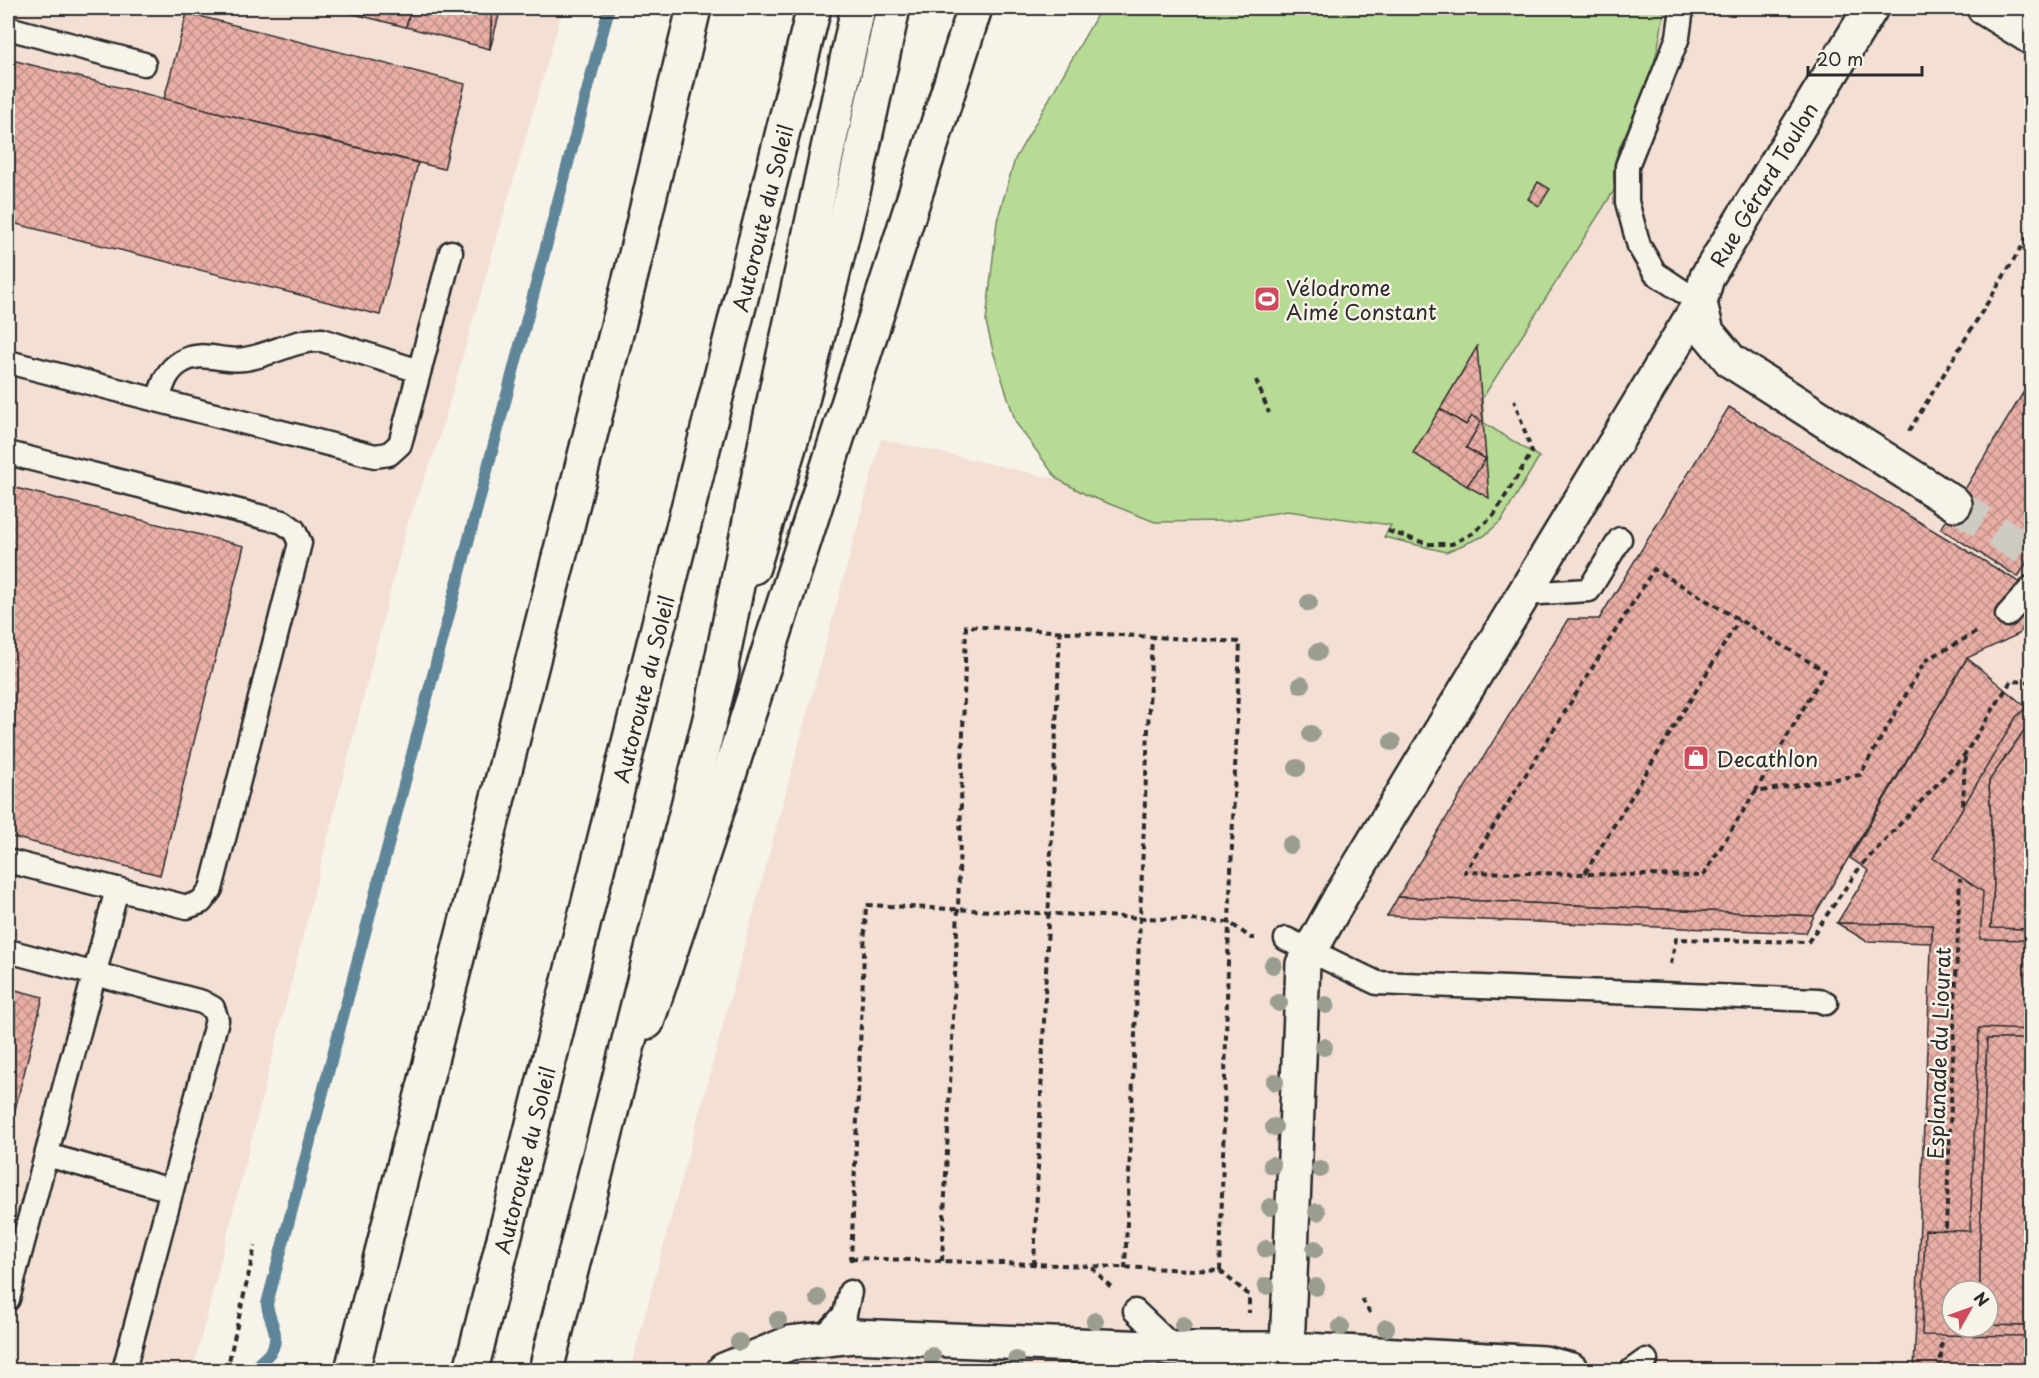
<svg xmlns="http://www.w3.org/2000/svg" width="2039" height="1378" font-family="'Playpen Sans',sans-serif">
  <defs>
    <pattern id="building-cross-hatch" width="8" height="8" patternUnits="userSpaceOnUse" patternTransform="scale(1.5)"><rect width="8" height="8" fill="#e9afa6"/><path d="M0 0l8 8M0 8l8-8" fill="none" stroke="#bd8f87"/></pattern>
  </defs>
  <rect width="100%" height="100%" fill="#f7f3e8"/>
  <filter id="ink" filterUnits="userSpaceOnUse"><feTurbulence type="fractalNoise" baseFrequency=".0167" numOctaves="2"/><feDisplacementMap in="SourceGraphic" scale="12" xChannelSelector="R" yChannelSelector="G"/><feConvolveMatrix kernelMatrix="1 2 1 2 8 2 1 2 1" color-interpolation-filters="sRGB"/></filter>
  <g filter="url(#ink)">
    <g fill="#f3dfd4" fill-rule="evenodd">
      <polygon points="8,8 563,8 438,442 407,525 193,1370 8,1370"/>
      <path d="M 1665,8 L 2031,8 L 2031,1370 L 630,1370 L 881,439 L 1057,479 L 1087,495 L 1155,522 L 1227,521 L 1287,511 L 1392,525 L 1384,537 L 1446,552 L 1484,536 L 1539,457 L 1484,423 L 1482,399 L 1560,277 L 1612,179 L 1618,152 L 1648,87 ZM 1952,1291 L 1988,1291 L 1988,1327 L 1952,1327 Z"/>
    </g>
    <path fill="#b7da95" stroke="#718260" stroke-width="1.5" d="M 1101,8 L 1665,8 C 1661,33 1656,60 1648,85 C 1638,119 1606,152 1615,189 L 1482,399 L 1484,423 L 1539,457 L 1502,520 L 1484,536 L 1446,552 L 1384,537 L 1391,525 L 1287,511 L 1227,521 L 1155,522 L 1087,495 L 1057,479 L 1016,423 L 993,351 L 986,322 L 997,221 L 1015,159 Z"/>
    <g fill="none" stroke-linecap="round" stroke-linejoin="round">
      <path stroke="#5e8698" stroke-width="12" d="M 254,1370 C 258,1361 269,1357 273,1348 C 280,1332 268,1319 267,1304 L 609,8"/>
    </g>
    <g fill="url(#building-cross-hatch)" stroke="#2b2b2b" stroke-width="1.5" fill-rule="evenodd">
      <polygon points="330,8 411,8 406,27"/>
      <polygon points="411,8 492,8 490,49 406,27"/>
      <polygon points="492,8 501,8 490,49"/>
      <polygon points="187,13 465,84 444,169 164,99"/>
      <polygon points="8,59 418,163 380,315 8,222"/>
      <polygon points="1538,182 1550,189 1539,206 1528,199"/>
      <polygon points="1477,347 1486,459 1466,448 1481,421 1472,416 1466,425 1440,409"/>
      <polygon points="2032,378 2032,554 2018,577 1941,529"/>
      <polygon points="1729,407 2032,590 2032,613 2019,634 1967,658 1814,916 1398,897 1568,619 1599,619"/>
      <polygon points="1440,409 1466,425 1472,416 1481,421 1466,448 1486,459 1467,486 1413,453"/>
      <polygon points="1486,459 1489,498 1467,486"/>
      <polygon points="8,486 244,546 160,875 8,836"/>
      <path d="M 1967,658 L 2032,712 L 2032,1370 L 1914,1370 L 1932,925 L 1837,923 L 1869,871 L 1850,858 ZM 1952,1291 L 1988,1291 L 1988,1327 L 1952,1327 Z"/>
      <polygon points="2032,702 2032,719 1989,781 1994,885 1991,928 2032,929 2032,940 1980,939 1983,892 1933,858 2016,717"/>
      <polygon points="2032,719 2032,929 1991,928 1994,885 1989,781"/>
      <polygon points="1398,897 1814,916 1806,933 1387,916"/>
      <polygon points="1837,923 1932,925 1932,943 1866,941"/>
      <polygon points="8,988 43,997 8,1138"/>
      <polygon points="1979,1028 2032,1030 2032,1039 1987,1039 1980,1240 1980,1291 1952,1291 1952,1327 1988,1327 1988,1325 2032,1326 2032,1336 1922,1335 1925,1230 1970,1231"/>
      <polygon points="1987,1039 2032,1039 2032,1326 1988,1325 1988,1291 1980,1291 1980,1240"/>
    </g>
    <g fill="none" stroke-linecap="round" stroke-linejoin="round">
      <polyline stroke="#cecbc2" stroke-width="33" stroke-dasharray="33 16" stroke-linecap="butt" points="1955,504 2032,554"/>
      <g stroke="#2b2b2b" stroke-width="27">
        <g id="service">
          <polyline points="1682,8 1678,37 1627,166 1627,202 1639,246 1655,273 1700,303"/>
          <polyline points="8,28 144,64"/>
          <polyline points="8,362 375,456 389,454 400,444 451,252"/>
          <path d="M 158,400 C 163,384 166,371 181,362 C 202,349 222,363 245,359 C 272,355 294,339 322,340 L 419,371"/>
          <polyline points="8,453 283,522 294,530 300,543 211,889 201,902 187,907 8,861"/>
          <polyline points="1524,594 1589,590 1620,539"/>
          <polyline points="2007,615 2032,587"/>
          <polyline points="1286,939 1377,983 1818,1000 1826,1003"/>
          <polyline points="8,951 202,1002 213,1008 217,1020 124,1370"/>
          <polyline points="47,1155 171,1190"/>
          <polyline points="8,1299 117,889"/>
          <polyline points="1135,1311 1175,1349"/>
          <polyline points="822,1339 845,1314 850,1292"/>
          <polyline points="1632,1370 1646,1360"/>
        </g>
      </g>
      <g stroke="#2b2b2b" stroke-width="38">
        <g id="minor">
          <polyline points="1984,8 2032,38"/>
          <polyline points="1700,303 1707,332 1731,361 1955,504"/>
          <polyline points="647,1022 729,775 975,8"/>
          <polyline points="1287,1349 1303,964 1341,896 1700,303 1707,277 1871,8"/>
          <polyline points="724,1370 790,1343 853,1336 1175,1349 1287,1349 1544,1363 1571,1370"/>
        </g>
      </g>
      <g stroke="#2b2b2b" stroke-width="38">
        <g id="primary">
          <polyline points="753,567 798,417 856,179 893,8"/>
          <polyline points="546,1370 722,671"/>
        </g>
      </g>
      <g stroke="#2b2b2b" stroke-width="38">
        <g id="motorway">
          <polyline points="714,700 772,411 858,8"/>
          <polyline points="352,1370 633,267 694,8"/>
          <polyline points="471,1370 814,8"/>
        </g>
      </g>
      <g stroke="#2b2b2b" stroke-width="4" stroke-dasharray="6 4.5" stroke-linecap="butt">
        <polyline points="1256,380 1269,413"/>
        <polyline points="1909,431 2032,230"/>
        <polyline points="1388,531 1428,544 1452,544 1473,533 1494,515 1532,452 1514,400"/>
        <polyline points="1755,792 1825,671 1654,569 1465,872 1703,876 1755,792 1860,775 1925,661 1980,630"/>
        <polyline points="1963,805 1965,755"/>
        <polyline points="1585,873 1739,620"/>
        <polyline points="1671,964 1676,939 1808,942 1860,867 1965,754 2011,681 2032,682"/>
        <polyline points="1946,1228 1960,879"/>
        <polyline points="851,1258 1090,1266 1113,1289"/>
        <polyline points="851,1261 866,905 1229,922 1251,938 1255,938"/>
        <polyline points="942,1261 958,909 966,626 1240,642 1229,922 1220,1271 1090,1266"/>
        <polyline points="1034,1265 1060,631"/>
        <polyline points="1125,1269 1152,636"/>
        <polyline points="1220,1271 1249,1295 1249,1313"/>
        <polyline points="1362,1299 1372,1316"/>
        <polyline points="227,1370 255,1246"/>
        <polyline points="1940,1370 1942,1338"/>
      </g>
      <use href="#service" stroke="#f7f3e8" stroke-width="22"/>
      <use href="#minor" stroke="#f7f3e8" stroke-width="33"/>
      <use href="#primary" stroke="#f7f3e8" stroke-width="33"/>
      <use href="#motorway" stroke="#f7f3e8" stroke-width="33"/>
    </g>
    <g fill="#9a9d8f">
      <circle cx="1309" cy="603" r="9"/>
      <circle cx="1318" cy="652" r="9"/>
      <circle cx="1301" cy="685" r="9"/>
      <circle cx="1311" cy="734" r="9"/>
      <circle cx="1392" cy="742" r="9"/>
      <circle cx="1297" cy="768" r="9"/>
      <circle cx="1290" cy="845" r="9"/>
      <circle cx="1273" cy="965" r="9"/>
      <circle cx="1279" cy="1003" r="9"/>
      <circle cx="1326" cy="1005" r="9"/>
      <circle cx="1324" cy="1047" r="9"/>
      <circle cx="1275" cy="1082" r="9"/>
      <circle cx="1274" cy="1127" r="9"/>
      <circle cx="1272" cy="1165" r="9"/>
      <circle cx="1320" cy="1169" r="9"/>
      <circle cx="1270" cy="1207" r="9"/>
      <circle cx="1317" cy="1212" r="9"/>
      <circle cx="1266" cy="1249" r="9"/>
      <circle cx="1315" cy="1249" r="9"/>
      <circle cx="1266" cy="1286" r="9"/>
      <circle cx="1316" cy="1287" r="9"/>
      <circle cx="818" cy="1298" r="9"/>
      <circle cx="778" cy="1320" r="9"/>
      <circle cx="1095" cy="1321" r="9"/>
      <circle cx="1183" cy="1325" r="9"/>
      <circle cx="1341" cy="1327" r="9"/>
      <circle cx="1386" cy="1328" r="9"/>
      <circle cx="739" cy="1342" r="9"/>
      <circle cx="932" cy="1356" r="9"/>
      <circle cx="1016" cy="1360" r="9"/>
    </g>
  </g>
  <defs>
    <g id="stadium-square" transform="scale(1.35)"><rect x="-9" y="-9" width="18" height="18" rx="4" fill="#d1495b" stroke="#f7f3e8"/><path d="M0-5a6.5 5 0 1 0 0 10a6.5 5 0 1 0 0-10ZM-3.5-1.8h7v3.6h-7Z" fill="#fff"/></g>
    <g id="shop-square" transform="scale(1.35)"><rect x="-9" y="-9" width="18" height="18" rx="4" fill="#d1495b" stroke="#f7f3e8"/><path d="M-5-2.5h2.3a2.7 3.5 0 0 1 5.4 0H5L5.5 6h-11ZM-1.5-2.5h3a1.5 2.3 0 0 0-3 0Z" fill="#fff"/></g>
  </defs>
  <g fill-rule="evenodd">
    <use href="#stadium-square" x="1267" y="299"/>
    <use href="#shop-square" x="1696" y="758"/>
  </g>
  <g text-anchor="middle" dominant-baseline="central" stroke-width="5" stroke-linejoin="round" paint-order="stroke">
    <g font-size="21" fill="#2b2b2b" stroke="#f7f3e8">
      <text transform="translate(1763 184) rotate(-59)">Rue Gérard Toulon</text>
      <text transform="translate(762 218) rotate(-76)">Autoroute du Soleil</text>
      <text transform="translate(643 689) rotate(-76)">Autoroute du Soleil</text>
      <text transform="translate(1938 1053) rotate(-88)">Esplanade du Liourat</text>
      <text transform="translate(524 1160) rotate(-76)">Autoroute du Soleil</text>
    </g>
    <g font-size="21" fill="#2b2b2b" stroke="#f7f3e8" text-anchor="start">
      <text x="1286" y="287">Vélodrome<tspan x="1286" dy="24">Aimé Constant</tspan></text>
      <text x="1716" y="758">Decathlon</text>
    </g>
  </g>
  <rect width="2039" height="1378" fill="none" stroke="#f7f3e8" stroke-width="30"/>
  <rect x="15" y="15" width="2009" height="1348" fill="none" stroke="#2b2b2b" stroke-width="2" filter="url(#ink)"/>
  <g transform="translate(1970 1309) rotate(50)"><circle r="28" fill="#f7f3e8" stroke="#a5a39c" stroke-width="1.5"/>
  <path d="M0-4.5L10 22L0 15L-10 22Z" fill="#d1495b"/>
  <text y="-9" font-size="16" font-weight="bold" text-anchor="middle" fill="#2b2b2b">N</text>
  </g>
  <path d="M1808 66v9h114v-9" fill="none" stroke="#2b2b2b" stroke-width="3"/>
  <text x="1817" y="66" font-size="18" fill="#2b2b2b" stroke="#f7f3e8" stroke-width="4.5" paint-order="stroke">20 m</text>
</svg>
